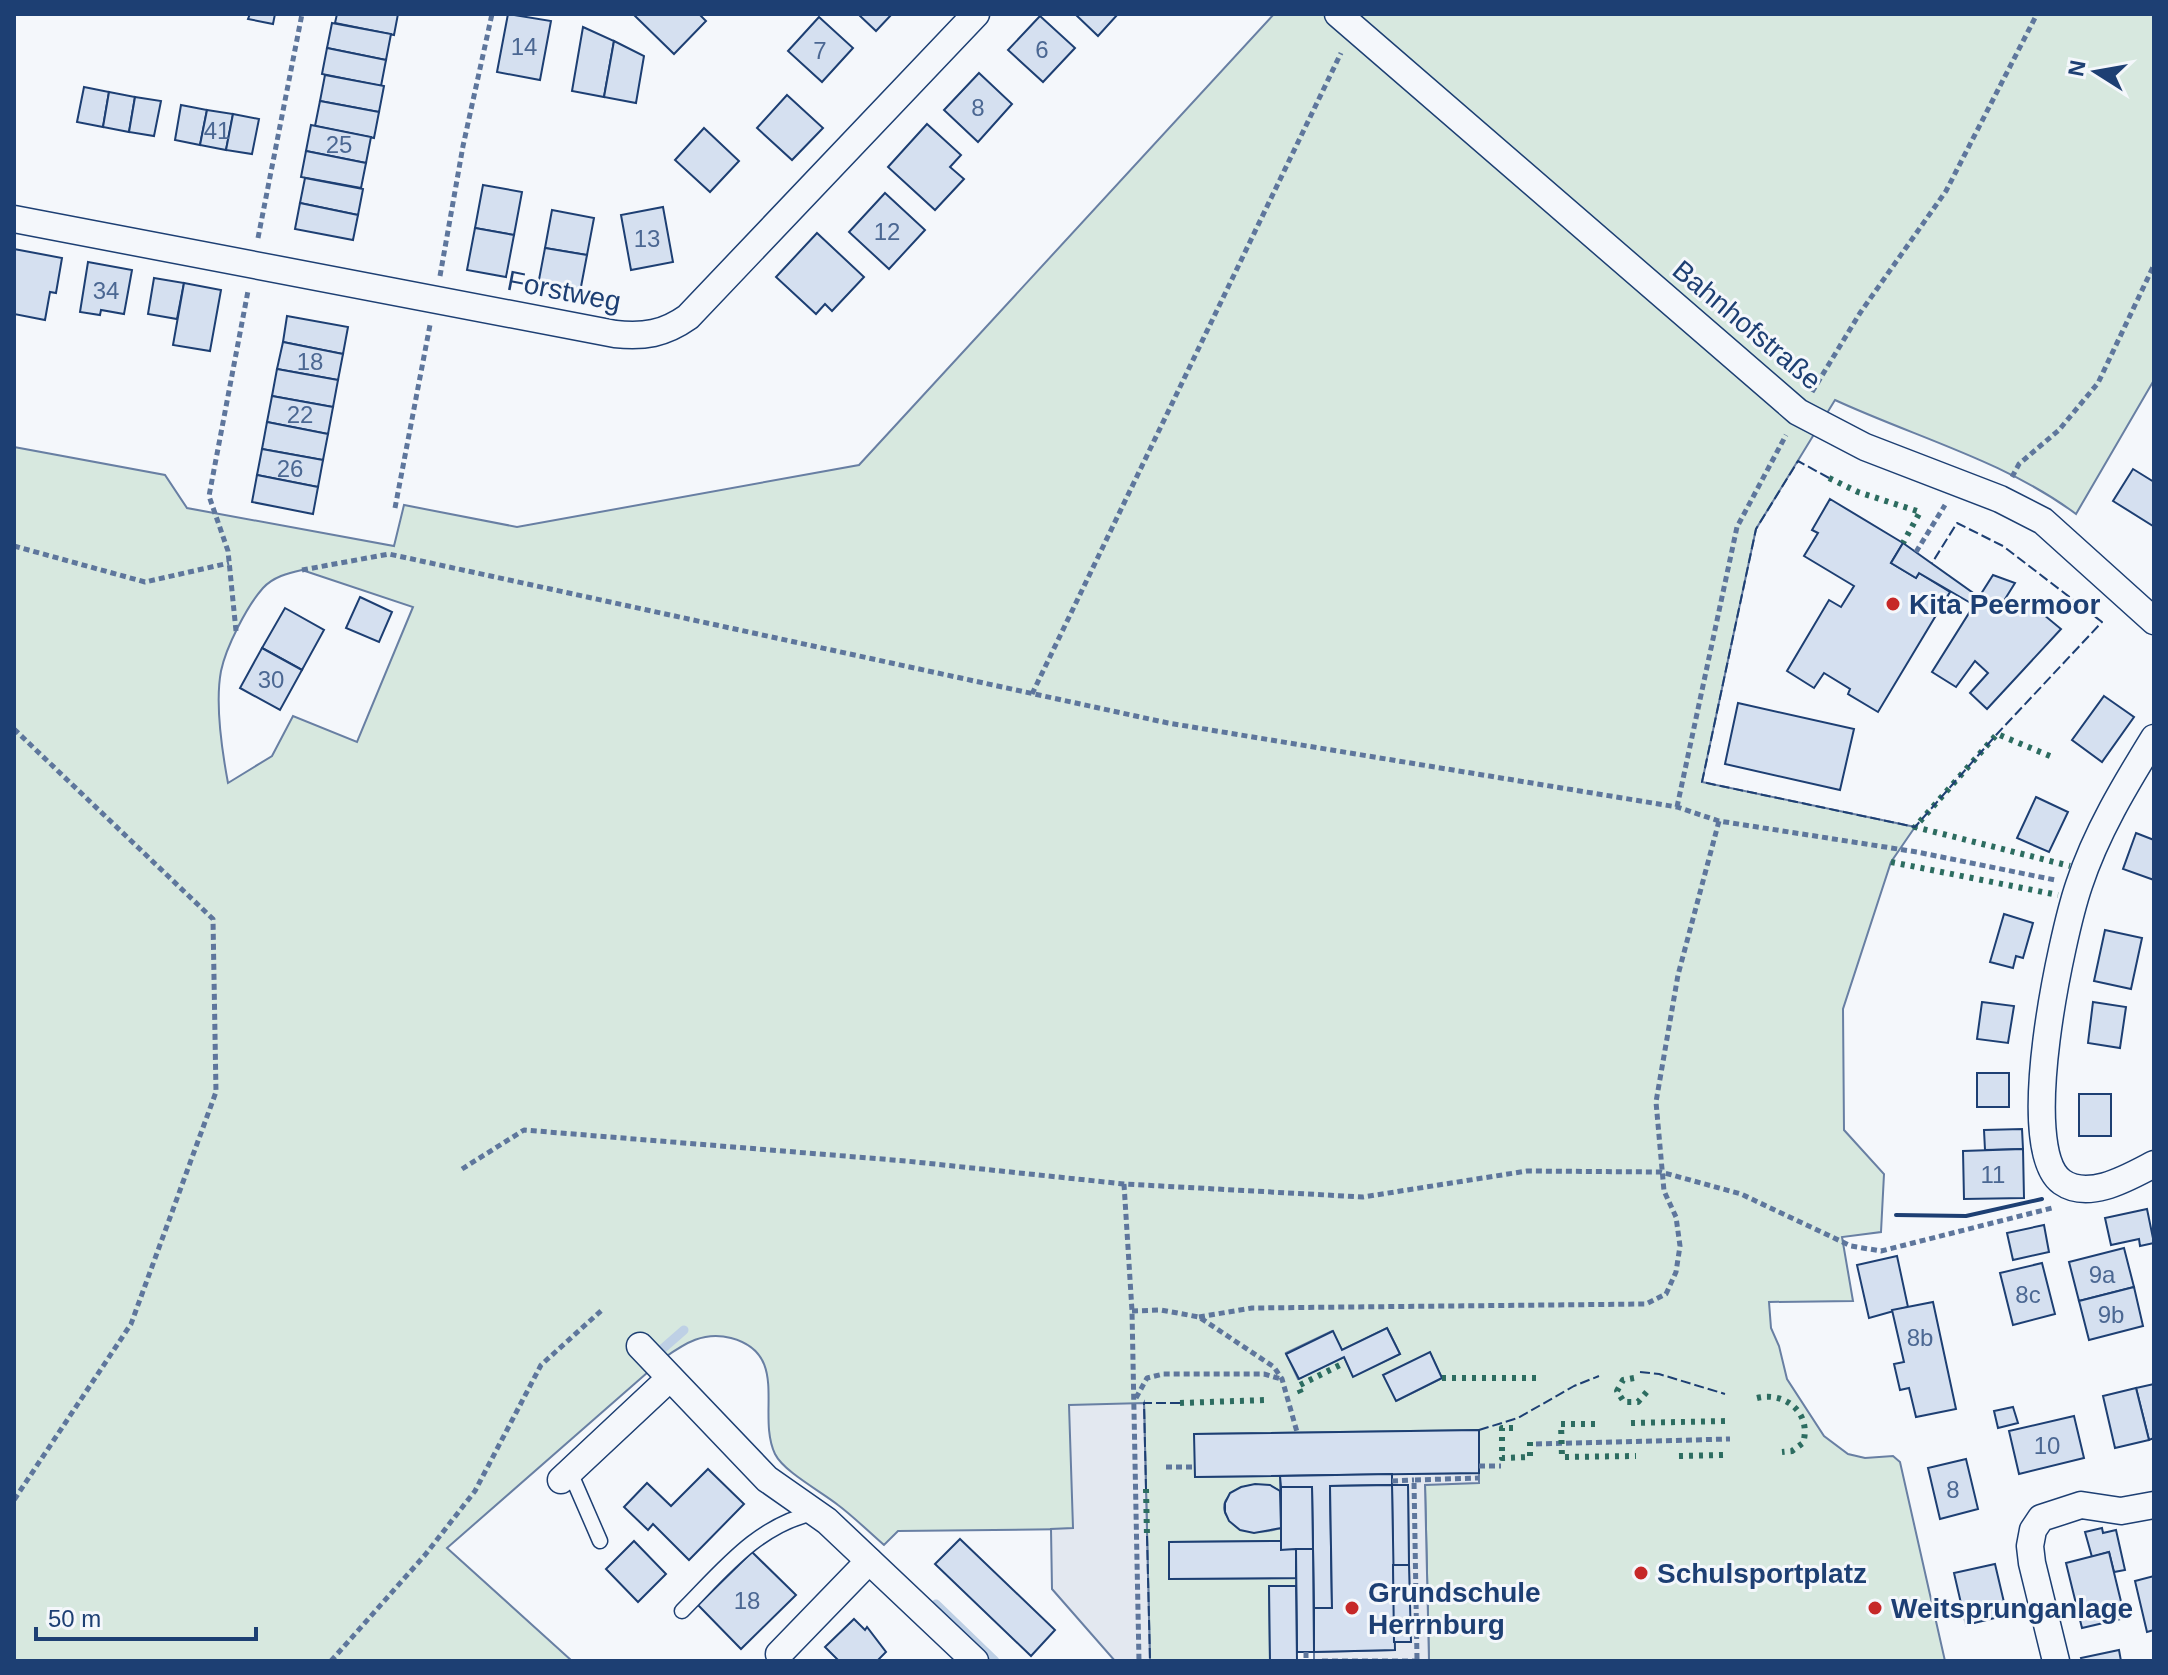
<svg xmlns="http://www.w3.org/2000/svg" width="2168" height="1675" font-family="Arial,sans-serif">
  <rect width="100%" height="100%" fill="#f4f7fb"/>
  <path fill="#d7e8df" stroke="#687fa3" stroke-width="2" fill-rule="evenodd" d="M 1274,14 L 2154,14 L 2154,380 L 2076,514 C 2005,461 1915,437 1835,400 L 1756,529 L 1702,782 L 1915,827 L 1891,862 L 1843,1009 L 1844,1130 L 1884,1174 L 1881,1232 L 1842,1237 L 1853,1301 L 1769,1302 L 1771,1328 L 1779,1346 L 1787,1379 L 1824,1436 L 1848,1454 L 1865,1458 L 1893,1456 L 1900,1462 L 1945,1661 L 1429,1661 L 1425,1484 L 1478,1430 L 1195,1434 L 1195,1477 L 1280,1476 L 1280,1491 C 1243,1471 1201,1507 1239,1526 C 1255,1533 1264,1533 1281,1528 L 1281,1541 L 1169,1542 L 1169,1579 L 1296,1578 L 1296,1586 L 1269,1586 L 1270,1661 L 1150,1661 L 1144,1403 L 1074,1529 L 898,1531 L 884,1545 C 869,1532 854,1517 838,1505 C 822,1492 784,1472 775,1454 C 756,1414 791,1354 731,1338 C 704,1331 685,1343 664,1358 L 447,1548 L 572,1661 L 14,1661 L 14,447 L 165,475 L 187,508 L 394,546 L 404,505 L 517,527 L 859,465 ZM 302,570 L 413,607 L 357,742 L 293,716 L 272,756 L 228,783 C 222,751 215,703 221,671 C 226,647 247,606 263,588 C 273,577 288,573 302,570 ZM 1387,1328 L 1400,1354 L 1353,1376 L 1344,1357 L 1298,1379 L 1286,1353 L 1332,1331 L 1342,1350 ZM 1430,1353 L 1442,1378 L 1396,1401 Z"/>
  <g fill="#e3e8f0" stroke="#687fa3" stroke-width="2">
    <polygon points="1144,1403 1150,1661 1115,1661 1052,1589 1051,1529 1073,1528 1069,1405"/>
    <polygon points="1479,1473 1479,1483 1425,1485 1429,1661 1314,1661 1314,1652 1394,1650 1394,1642 1410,1642 1408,1485 1392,1485 1392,1474"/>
  </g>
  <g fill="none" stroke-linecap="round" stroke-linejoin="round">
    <g stroke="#bed0e5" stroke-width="9">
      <polyline points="656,1358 660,1351 684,1330"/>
      <polyline points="936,1604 995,1661"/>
    </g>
  </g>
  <g fill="#d5e0f0" stroke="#1d3f73" stroke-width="2">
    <polygon points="250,14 275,14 273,24 248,19"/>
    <polygon points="337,14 398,14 394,35 335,23"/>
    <polygon points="508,14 551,21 540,80 497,72"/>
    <polygon points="633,14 699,14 706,21 674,54"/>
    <polygon points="858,14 892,14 876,31"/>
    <polygon points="1075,14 1118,14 1098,36"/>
    <polygon points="1040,16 1075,48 1043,82 1008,50"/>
    <polygon points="819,17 853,48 822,82 788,51"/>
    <polygon points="332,23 391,34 386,60 327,48"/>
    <polygon points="583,27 614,41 604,97 572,91"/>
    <polygon points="614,41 644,56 636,103 604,97"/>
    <polygon points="327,48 386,60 381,86 322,74"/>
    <polygon points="979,73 1012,104 978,142 944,110"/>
    <polygon points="325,75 384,86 379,112 320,101"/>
    <polygon points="84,87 109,92 103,127 77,122"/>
    <polygon points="109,92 135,97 129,132 103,127"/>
    <polygon points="787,95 823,128 792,160 757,128"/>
    <polygon points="135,97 161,101 154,136 129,132"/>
    <polygon points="320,101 379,112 374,138 315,126"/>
    <polygon points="181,105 207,110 200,145 175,140"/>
    <polygon points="207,110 233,114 226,150 200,145"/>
    <polygon points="233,114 259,119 252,154 226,150"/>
    <polygon points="927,124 961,155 950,167 964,179 935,210 888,167"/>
    <polygon points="311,125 371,137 366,163 306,151"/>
    <polygon points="704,128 739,161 710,192 675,160"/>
    <polygon points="306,151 366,163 361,188 301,177"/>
    <polygon points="305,178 363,189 358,215 300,203"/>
    <polygon points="483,185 522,192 514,235 475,228"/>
    <polygon points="885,193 925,230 889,269 849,232"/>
    <polygon points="300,203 358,215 353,240 295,229"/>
    <polygon points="663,207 673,262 631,270 621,215"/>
    <polygon points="552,210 594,218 587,255 545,248"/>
    <polygon points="475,228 514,235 506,277 467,270"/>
    <polygon points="817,233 864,277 832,311 825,304 816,314 776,277"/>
    <polygon points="545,248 587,255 580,292 538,285"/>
    <polygon points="14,249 62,258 56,293 50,292 45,320 14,314"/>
    <polygon points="88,262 132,270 124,314 101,310 100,315 80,312"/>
    <polygon points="154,278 184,283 177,319 148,314"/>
    <polygon points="184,283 221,290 210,351 173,345"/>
    <polygon points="287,316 348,327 343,354 283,342"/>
    <polygon points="283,342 343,354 338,380 277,369"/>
    <polygon points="277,369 338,380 333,407 272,396"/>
    <polygon points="272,396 333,407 328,434 267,422"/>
    <polygon points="267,422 328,434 323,460 262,449"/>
    <polygon points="262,449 323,460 318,487 257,475"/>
    <polygon points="2133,469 2154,482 2153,526 2113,501"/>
    <polygon points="257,475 318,487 313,514 252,502"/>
    <polygon points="1830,499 1903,543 1891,563 1916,578 1919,573 1950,592 1878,712 1848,694 1850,689 1824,673 1814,688 1787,671 1829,600 1841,607 1854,586 1804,556 1818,533 1812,530"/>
    <polygon points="1903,543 1979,597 1993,575 2015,583 2005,599 2020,613 2026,600 2061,629 1987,709 1970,693 1988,673 1975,661 1956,687 1932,672 1974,605 1919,573 1916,578 1891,563"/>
    <polygon points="360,597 392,612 379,642 346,628"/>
    <polygon points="285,608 324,630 302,670 262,648"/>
    <polygon points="262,648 302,670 280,710 240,688"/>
    <polygon points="2104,696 2134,717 2102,762 2072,740"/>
    <polygon points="1738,703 1854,729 1840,790 1725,764"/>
    <polygon points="2036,797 2068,812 2049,852 2017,838"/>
    <polygon points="2136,833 2154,840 2154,880 2123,869"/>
    <polygon points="2004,914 2033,923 2023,958 2016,956 2013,968 1990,962"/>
    <polygon points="2105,930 2142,938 2131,989 2094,981"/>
    <polygon points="1982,1002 2014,1006 2008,1043 1977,1039"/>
    <polygon points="2093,1002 2126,1007 2120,1048 2088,1043"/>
    <rect x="1977" y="1073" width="32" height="34"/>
    <rect x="2079" y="1094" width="32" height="42"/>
    <polygon points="2022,1129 2023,1149 1985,1150 1984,1130"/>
    <polygon points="2023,1149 2024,1198 1964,1199 1963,1151"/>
    <polygon points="2147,1209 2154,1243 2140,1246 2139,1239 2111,1245 2105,1218"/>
    <polygon points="2044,1225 2049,1252 2013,1260 2007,1233"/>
    <polygon points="2124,1248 2134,1287 2079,1301 2069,1262"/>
    <polygon points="1897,1256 1908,1307 1869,1318 1857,1265"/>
    <polygon points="2042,1263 2055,1314 2013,1325 2000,1273"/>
    <polygon points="2134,1287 2143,1326 2089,1340 2079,1301"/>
    <polygon points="1933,1302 1956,1409 1916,1417 1909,1388 1900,1390 1894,1364 1904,1362 1892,1310"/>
    <polygon points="1387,1328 1400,1354 1353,1377 1344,1357 1299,1379 1286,1354 1333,1331 1342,1350"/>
    <polygon points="1430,1352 1442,1378 1396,1401 1383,1375"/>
    <polygon points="2154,1384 2154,1438 2149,1440 2136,1388"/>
    <polygon points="2136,1388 2149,1440 2115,1448 2103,1396"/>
    <polygon points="2013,1407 2018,1423 1998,1428 1994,1411"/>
    <polygon points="2074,1416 2084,1458 2019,1474 2009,1431"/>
    <polygon points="1479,1430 1479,1473 1195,1477 1194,1434"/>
    <polygon points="1966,1459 1978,1509 1940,1519 1928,1468"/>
    <polygon points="708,1469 744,1504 689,1560 653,1524 648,1530 624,1507 647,1483 671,1506"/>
    <polygon points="1392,1474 1392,1485 1330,1486 1332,1608 1314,1608 1312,1487 1281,1487 1280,1476"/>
    <polygon points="1255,1484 1270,1485 1280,1491 1281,1528 1254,1533 1240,1530 1229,1521 1225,1512 1225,1503 1230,1493 1241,1487"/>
    <polygon points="1392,1485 1408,1485 1409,1565 1393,1565"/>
    <polygon points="1392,1485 1395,1650 1314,1652 1314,1608 1332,1608 1330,1486"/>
    <polygon points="1281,1487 1312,1487 1313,1549 1281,1550"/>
    <polygon points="2102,1528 2103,1533 2116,1530 2125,1570 2114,1572 2109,1552 2092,1557 2085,1532"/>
    <polygon points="960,1539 1055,1630 1031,1656 935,1564"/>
    <polygon points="634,1541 666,1574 638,1602 606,1569"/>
    <polygon points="1281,1541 1281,1550 1296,1549 1296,1578 1169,1579 1169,1542"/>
    <polygon points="1296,1549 1313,1549 1314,1652 1297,1652"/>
    <polygon points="752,1552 796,1595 741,1649 698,1605"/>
    <polygon points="2109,1552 2125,1618 2082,1628 2066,1563"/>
    <polygon points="1995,1564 2007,1615 1966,1625 1954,1573"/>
    <polygon points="1393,1565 1409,1565 1411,1642 1394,1642"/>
    <polygon points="2154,1576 2154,1630 2147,1632 2135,1581"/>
    <polygon points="1269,1586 1296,1586 1297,1661 1270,1661"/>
    <polygon points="854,1619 865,1630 867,1627 886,1652 877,1661 839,1661 825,1647"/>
    <polygon points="2119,1650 2121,1661 2082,1661 2081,1658"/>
  </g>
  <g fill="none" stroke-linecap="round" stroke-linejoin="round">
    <g stroke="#1d3f73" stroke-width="17">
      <g id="lane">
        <polyline points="570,1472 600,1541"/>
        <path d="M 682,1611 C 721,1572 757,1525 814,1513"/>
      </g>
    </g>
    <g stroke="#1d3f73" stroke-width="29">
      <g id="street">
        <polyline points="1338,14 1798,412 1865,447 2000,499 2043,521 2154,621"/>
        <path d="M 14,219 L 615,334 C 644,337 664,334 688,317 L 976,14"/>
        <path d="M 2154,738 C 2125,785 2096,833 2079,885 C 2062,935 2015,1149 2062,1182 C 2089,1201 2129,1177 2154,1164"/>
        <polyline points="640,1346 767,1479 827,1521 975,1661"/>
        <polyline points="561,1480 670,1378"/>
        <polyline points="779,1654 869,1561"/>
        <polyline points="2056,1661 2032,1563 2030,1546 2033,1530 2041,1518 2081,1505 2121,1511 2154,1505"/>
      </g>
    </g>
    <g stroke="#5e769c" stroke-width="5" stroke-dasharray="6 4" stroke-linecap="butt">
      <polyline points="258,238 302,14"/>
      <polyline points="440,276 463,146 492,14"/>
      <polyline points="1812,392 1860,313 1946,191 2037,14"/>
      <polyline points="2012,477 2019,464 2059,430 2098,383 2154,265"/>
      <polyline points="395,508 430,325"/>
      <polyline points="14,546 145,582 229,563"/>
      <polyline points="1916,552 1945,505"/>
      <polyline points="302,570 389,554 1168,723 1677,807 1719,821 1917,852 2055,880"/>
      <polyline points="236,631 228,551 209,496 248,291"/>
      <polyline points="1032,694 1341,53"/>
      <polyline points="14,729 213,919 216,1092 131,1324 14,1500"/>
      <polyline points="1677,807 1737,527 1786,435"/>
      <polyline points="462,1169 524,1130 906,1161 1124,1184 1363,1197 1527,1171 1661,1172 1741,1194 1851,1246 1881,1251 2052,1208"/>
      <polyline points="1124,1184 1132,1311 1139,1661"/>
      <polyline points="1132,1311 1161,1310 1199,1317 1274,1367 1282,1379 1297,1432"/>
      <polyline points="1199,1317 1252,1308 1646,1304 1666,1294 1676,1272 1680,1246 1676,1217 1664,1191 1656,1102 1678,975 1719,821"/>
      <polyline points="1136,1398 1147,1378 1163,1374 1264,1374 1281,1379"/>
      <polyline points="1536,1444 1730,1439"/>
      <polyline points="1479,1466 1501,1466"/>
      <polyline points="1166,1467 1195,1467"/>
      <polyline points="1392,1481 1414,1480"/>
      <polyline points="1306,1652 1306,1661"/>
      <polyline points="1417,1659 1414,1480 1479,1478"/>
      <polyline points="331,1661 425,1555 475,1491 541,1365 603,1309"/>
      <polyline points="1322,1661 1417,1661"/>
    </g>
    <use href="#lane" stroke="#f4f7fb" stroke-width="14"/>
    <use href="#street" stroke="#f4f7fb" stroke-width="26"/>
    <g stroke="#2c6c60" stroke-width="6" stroke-dasharray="4 6" stroke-linecap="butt">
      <polyline points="1829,478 1858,492 1920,512 1903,543"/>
      <polyline points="2050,756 1997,734 1915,827 2070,866"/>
      <polyline points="1891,862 2058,895"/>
      <polyline points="1442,1378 1539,1378"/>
      <polyline points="1634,1378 1623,1380 1617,1391 1624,1402 1638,1402 1650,1388"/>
      <polyline points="1301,1393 1298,1386 1344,1363"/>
      <path d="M 1757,1398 C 1786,1391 1812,1414 1803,1443 L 1792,1451 L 1782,1452"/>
      <polyline points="1180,1403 1266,1400"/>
      <polyline points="1631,1423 1727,1421"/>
      <polyline points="1595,1424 1561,1424 1562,1457 1636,1456"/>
      <polyline points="1513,1428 1502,1428 1502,1458 1530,1457 1530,1437"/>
      <polyline points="1679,1456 1723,1455"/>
      <polyline points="1146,1489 1147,1536"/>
    </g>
    <g stroke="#1d3f73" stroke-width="2" stroke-dasharray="10 4" stroke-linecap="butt">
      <polyline points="1829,478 1798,461 1756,529 1702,782 1915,827 1997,734 2102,622 2003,546 1957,523 1932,563"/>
      <polyline points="1640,1372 1659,1374 1725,1394"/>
      <polyline points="1479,1430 1518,1418 1574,1386 1599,1376"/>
      <polyline points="1146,1489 1144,1403 1180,1403"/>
      <polyline points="1147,1536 1150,1661"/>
    </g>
    <polyline stroke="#1d3f73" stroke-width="4" points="1896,1215 1966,1216 2042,1199"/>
  </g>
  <g fill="#c62828" stroke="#f4f7fb" stroke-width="3">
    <circle cx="1893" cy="604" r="8"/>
    <circle cx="1641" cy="1573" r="8"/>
    <circle cx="1352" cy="1608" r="8"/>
    <circle cx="1875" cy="1608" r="8"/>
  </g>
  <g text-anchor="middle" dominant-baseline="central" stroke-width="6" stroke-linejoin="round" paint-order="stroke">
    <g font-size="24" fill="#4b6792">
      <text x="524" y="46">14</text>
      <text x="1042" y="49">6</text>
      <text x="820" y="50">7</text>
      <text x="978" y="107">8</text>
      <text x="217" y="130">41</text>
      <text x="339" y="144">25</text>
      <text x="887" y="231">12</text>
      <text x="647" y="238">13</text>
      <text x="106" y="290">34</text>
      <text x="310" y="361">18</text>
      <text x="300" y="414">22</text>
      <text x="290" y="468">26</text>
      <text x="271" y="679">30</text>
      <text x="1993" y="1174">11</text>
      <text x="2102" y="1274">9a</text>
      <text x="2028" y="1294">8c</text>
      <text x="2111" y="1314">9b</text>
      <text x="1920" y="1337">8b</text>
      <text x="2047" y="1445">10</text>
      <text x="1953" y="1489">8</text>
      <text x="747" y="1600">18</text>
    </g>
    <g font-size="28" fill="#1d3f73" stroke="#f4f7fb">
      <text transform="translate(564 291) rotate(11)">Forstweg</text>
      <text transform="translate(1747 325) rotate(40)">Bahnhofstraße</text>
    </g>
    <g font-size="28" font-weight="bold" fill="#1d3f73" stroke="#f4f7fb" text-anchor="start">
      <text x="1909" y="604">Kita Peermoor</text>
      <text x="1657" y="1573">Schulsportplatz</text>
      <text x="1368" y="1592">Grundschule<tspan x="1368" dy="32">Herrnburg</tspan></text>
      <text x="1891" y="1608">Weitsprunganlage</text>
    </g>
  </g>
  <rect width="2168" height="1675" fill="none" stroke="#1d3f73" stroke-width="32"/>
  <g transform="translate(2096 72) rotate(281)" stroke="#f4f7fb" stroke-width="6" paint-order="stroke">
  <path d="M0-6L14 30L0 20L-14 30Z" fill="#1d3f73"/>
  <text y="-12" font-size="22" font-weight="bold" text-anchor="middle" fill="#1d3f73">N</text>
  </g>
  <path d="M36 1627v12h220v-12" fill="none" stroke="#1d3f73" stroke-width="4"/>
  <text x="48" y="1627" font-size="24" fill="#1d3f73" stroke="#f4f7fb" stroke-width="6" paint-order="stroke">50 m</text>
</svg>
